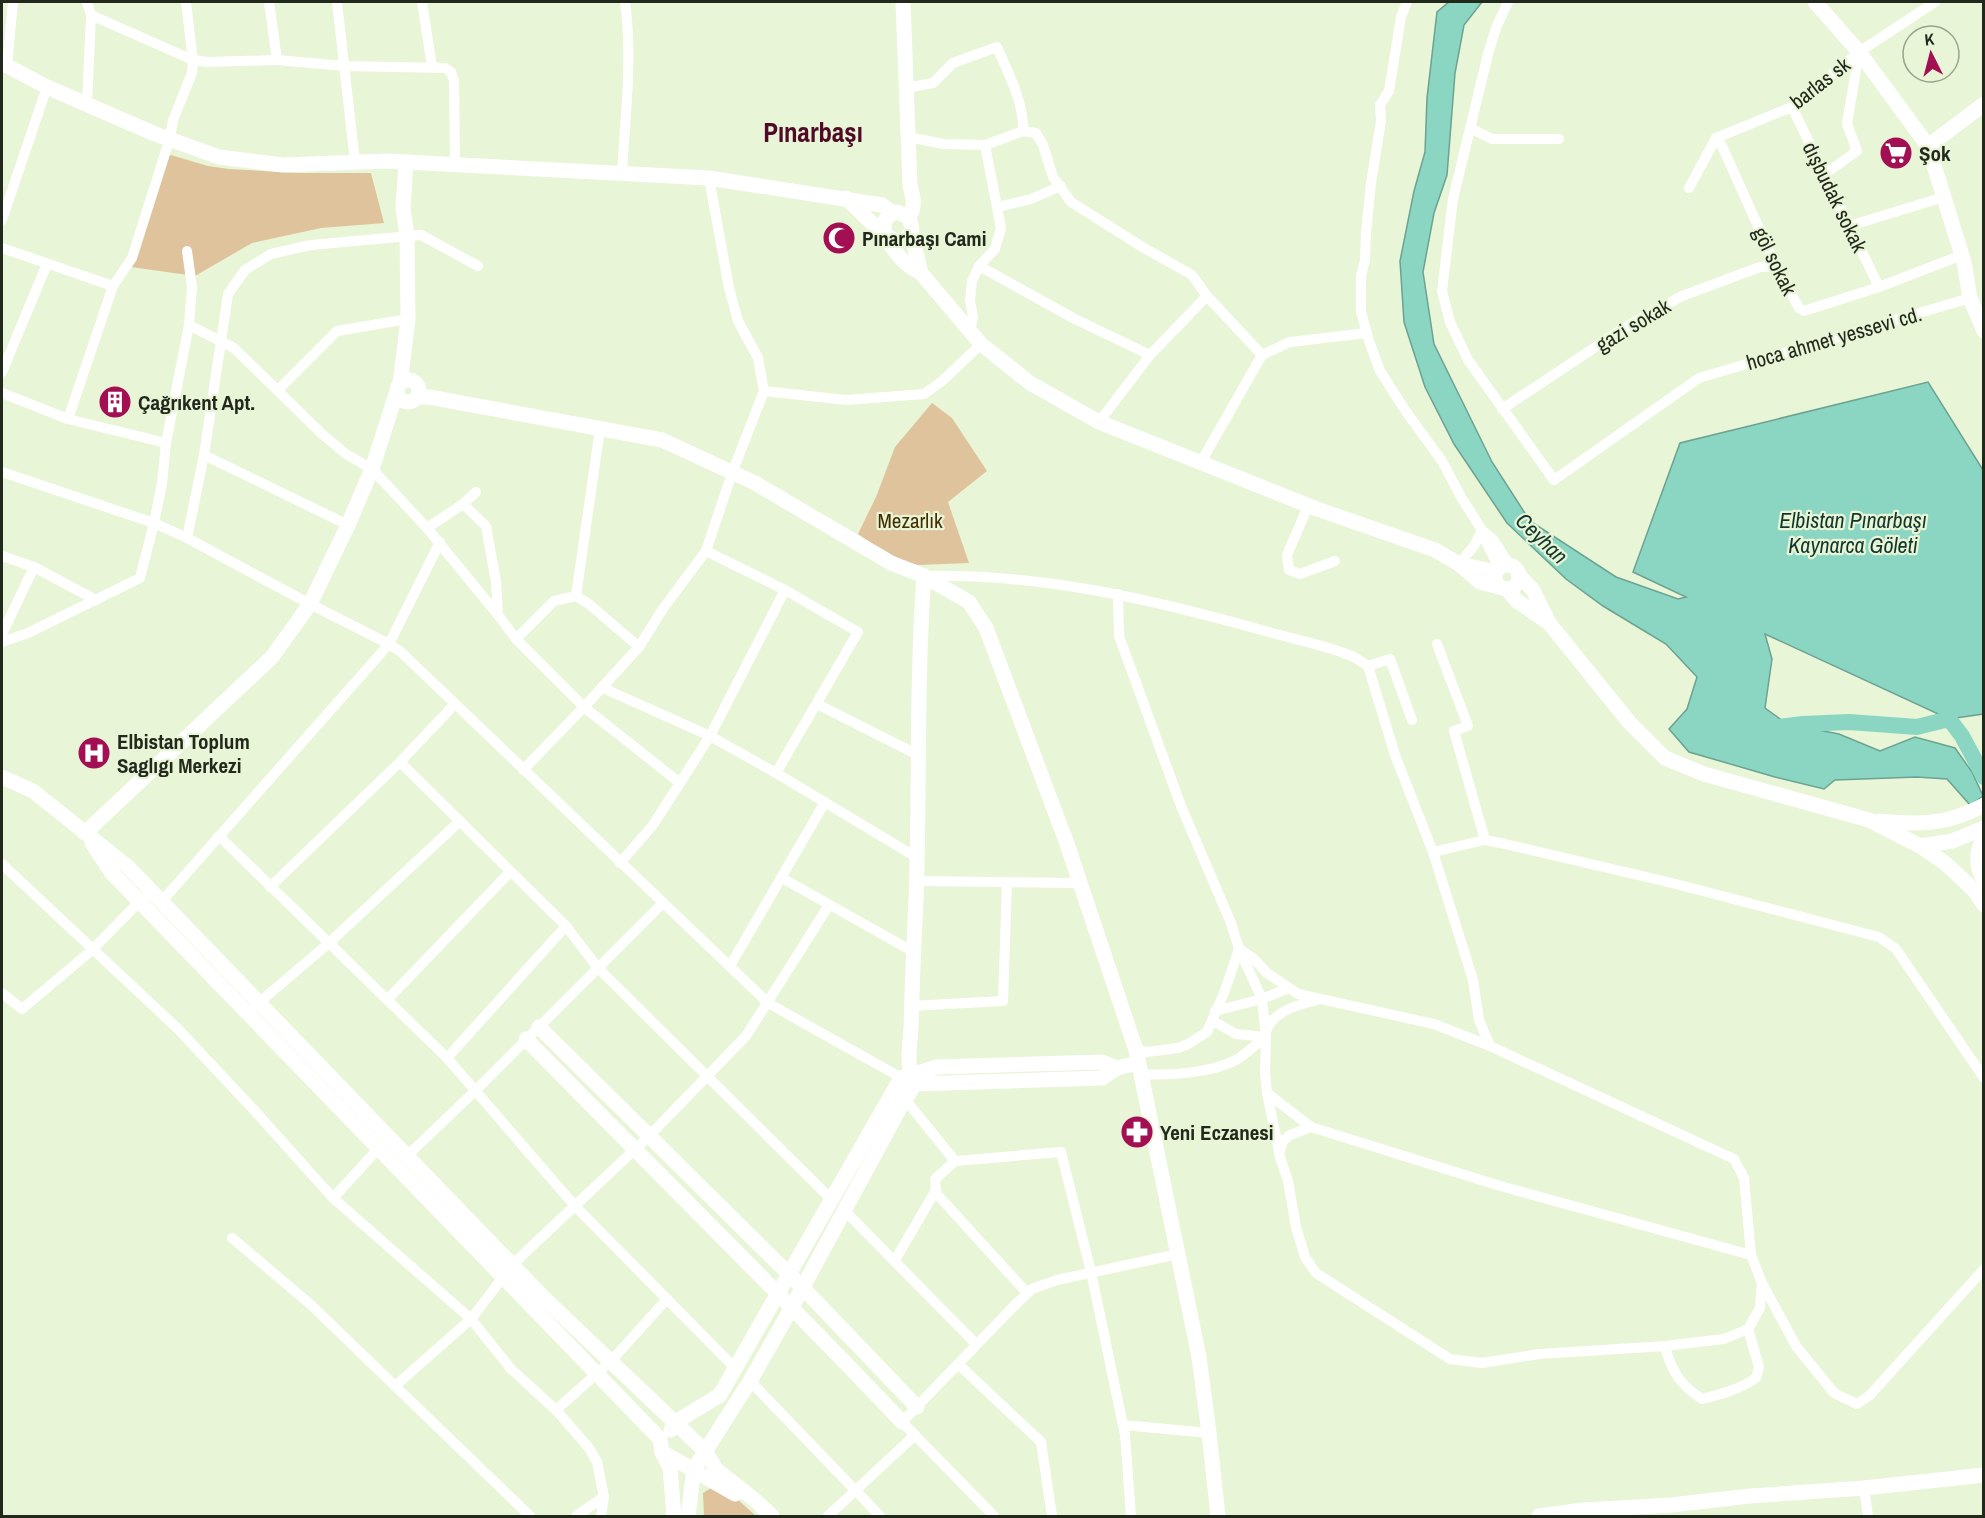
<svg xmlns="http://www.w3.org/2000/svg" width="1985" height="1518" font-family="'Archivo Narrow',sans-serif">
  <rect width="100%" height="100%" fill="#e8f5d6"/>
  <g fill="#dfc39d">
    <polygon points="164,153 208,166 229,169 297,173 371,173 384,223 321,228 252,243 195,276 131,267"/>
    <polygon points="932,403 952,418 987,471 948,502 969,563 918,565 892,558 858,534 876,497 895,447"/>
    <polygon points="719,1483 756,1516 704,1516 703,1493"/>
  </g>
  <polygon fill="#8bd6c3" stroke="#6ca291" stroke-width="1.5" points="1449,2 1482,2 1464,25 1455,73 1447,175 1434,213 1423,272 1434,344 1492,462 1530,521 1616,577 1678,599 1686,597 1633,572 1680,443 1928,382 1983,470 1983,714 1949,719 1765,634 1772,659 1765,708 1787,724 1839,734 1880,751 1915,737 1955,748 1972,772 1983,796 1970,805 1947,779 1917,777 1835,780 1824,789 1775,777 1689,752 1669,729 1687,709 1697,677 1666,644 1603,606 1566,579 1507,523 1454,444 1425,387 1404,322 1400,261 1414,191 1425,152 1427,98 1437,12"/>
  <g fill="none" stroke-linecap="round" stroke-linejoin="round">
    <polyline stroke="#8bd6c3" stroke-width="16" points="1770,728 1803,724 1849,722 1917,727 1949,719 1962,736 1984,777"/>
    <g stroke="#fff" stroke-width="10">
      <polyline points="87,2 91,15 87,104"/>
      <polyline points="269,2 277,60"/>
      <polyline points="337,2 355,162"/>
      <polyline points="422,2 432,67"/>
      <polyline points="1407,2 1401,17 1389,91 1380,105 1381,121 1371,183 1366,232 1365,260 1361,276 1361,312 1369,341 1380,371 1407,413 1442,461 1461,497 1482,530 1474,546 1459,564"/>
      <polyline points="1508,2 1496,28 1488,54 1453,199 1442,291 1450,322 1468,360 1554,480 1699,378 1970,298"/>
      <polyline points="91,15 193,60 207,62 277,60 345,66 445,68 451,72 454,81 455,164"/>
      <polyline points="1859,52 1935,2"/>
      <polyline points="7,65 13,2"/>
      <path d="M 906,88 L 933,83 L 953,63 L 997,47 C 1008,73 1024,102 1023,131"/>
      <polyline points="1792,107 1879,287"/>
      <polyline points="1470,128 1492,139 1559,139"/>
      <polyline points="908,137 944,144 985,145 1023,131 1036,133 1043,145 1053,177 1071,202 1144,248 1192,275 1207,296 1262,355"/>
      <polyline points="1716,138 1722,146 1776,266 1799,308 1804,311 1879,287 1962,255"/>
      <polyline points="1716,138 1792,107 1859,52 1847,124 1857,151 1825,174"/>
      <path d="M 622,173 C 625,117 633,58 625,2"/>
      <polyline points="1689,188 1716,138"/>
      <polyline points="998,207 1031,199 1061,186"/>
      <polyline points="2,220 47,87"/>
      <polyline points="1849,226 1944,197"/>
      <polyline points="2,248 113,286"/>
      <polyline points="979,266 1075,319 1150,355"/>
      <polyline points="189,325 234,348 321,433 346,454 372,469 427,528 498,615 516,639 584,707 680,783"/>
      <polyline points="970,330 973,318 970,300 972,281 979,266 995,249 1001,228 985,145"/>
      <polyline points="2,372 47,264"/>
      <polyline points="278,390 337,331 408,319"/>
      <polyline points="764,391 846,400 924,394 941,382 981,344"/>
      <polyline points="2,393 68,419 166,443"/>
      <polyline points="1502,409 1624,328 1682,296 1760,267 1776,266"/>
      <polyline points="68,419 113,286 132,258 170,138 173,120 192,73 193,60 186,2"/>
      <polyline points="1099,422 1150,355 1207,296"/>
      <polyline points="204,455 348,525"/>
      <polyline points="1201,462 1262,355 1290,342 1367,333"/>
      <polyline points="2,472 154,523 187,538 310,604 389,644 401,652 768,1003 907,1081"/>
      <polyline points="463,504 486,526 496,582 498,615"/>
      <polyline points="1308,506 1287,555 1289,570 1300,574 1335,561"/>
      <polyline points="427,528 463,504 476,492"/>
      <polyline points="1482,530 1493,539 1510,566"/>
      <path d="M 1482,530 C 1485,544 1494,555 1499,569"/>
      <polyline points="187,538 204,455 228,294 245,270 271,254 311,245 421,235 478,266"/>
      <polyline points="706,551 785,590 858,632 776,773"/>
      <polyline points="2,556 34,567 96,600"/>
      <path d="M 924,576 C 1040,573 1155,600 1265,631 C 1292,639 1322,644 1349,655 C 1355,657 1362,662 1368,666 L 1395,755 L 1433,852 L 1473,980 L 1479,1020 L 1490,1046"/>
      <polyline points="1118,594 1119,636 1181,806 1231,923 1239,949 1262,999 1266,1037 1265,1071 1267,1093 1311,1127 1497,1185 1751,1255"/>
      <polyline points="576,596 600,429"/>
      <polyline points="2,634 34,567"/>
      <polyline points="516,639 554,601 576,596 589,604 639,647"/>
      <polyline points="2,642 28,633 140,578 154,523 162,483 166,443 189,325 192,287 187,251"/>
      <polyline points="1437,644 1468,726 1454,731 1485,840"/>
      <polyline points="1368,666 1390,659 1412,720"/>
      <polyline points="603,688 710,736 776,773 916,857"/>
      <polyline points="817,704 918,755"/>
      <polyline points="400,762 566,926 598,968 832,1200"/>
      <polyline points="523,770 584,707 639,647 662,610 706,551 732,473 764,391 758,358 738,321 729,288 709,178"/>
      <polyline points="219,836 447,1058 575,1206 735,1368"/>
      <polyline points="1433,852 1485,840 1505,844 1672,883 1879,937 1896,949 1984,1078"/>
      <polyline points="620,863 653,825 710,736 785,590"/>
      <polyline points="2,864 178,1029 254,1110 333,1198 471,1319 511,1369 556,1410 589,1448 597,1462 604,1497 601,1516"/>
      <polyline points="782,878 912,951"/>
      <polyline points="916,881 1080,883"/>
      <polyline points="270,887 400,762 454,705"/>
      <polyline points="162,901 389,644 440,542"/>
      <polyline points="1239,949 1253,958 1267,973 1298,994 1434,1024 1490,1046 1734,1159 1744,1178 1751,1255 1762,1283 1760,1308 1748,1329 1724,1339 1665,1346 1539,1354 1482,1363 1450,1359 1316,1273 1305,1257 1296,1227 1288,1181 1279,1154 1283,1141 1290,1135 1311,1127"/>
      <polyline points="730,966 825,802"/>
      <polyline points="2,993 22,1009 92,950 139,902 144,898"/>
      <polyline points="388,999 510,872"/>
      <polyline points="255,1006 329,943 460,821"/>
      <polyline points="911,1006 1003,1001 1007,882"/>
      <polyline points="1215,1011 1262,999 1289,988"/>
      <polyline points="1213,1021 1236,1034 1266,1037"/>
      <path d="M 1266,1031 C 1274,1011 1297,1005 1317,1000"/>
      <polyline points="1136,1050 1147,1052 1178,1048 1188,1044 1207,1032 1224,993 1239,949"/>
      <polyline points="447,1058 566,926"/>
      <path d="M 1140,1074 C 1168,1076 1211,1073 1236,1060 C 1246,1054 1256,1044 1266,1037"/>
      <polyline points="1267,1093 1279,1151"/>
      <polyline points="905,1099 955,1161"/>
      <polyline points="407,1156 475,1091 663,903"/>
      <polyline points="333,1198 378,1149"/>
      <polyline points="845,1211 976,1344"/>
      <polyline points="232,1238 310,1304 530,1516"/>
      <polyline points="895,1260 936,1190"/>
      <polyline points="1762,1283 1796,1346 1834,1393 1857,1404 1870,1395 1984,1269"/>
      <polyline points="1027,1293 936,1193 935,1179 955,1161 1061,1152 1091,1272 1125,1435 1131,1516"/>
      <path d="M 1665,1346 C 1671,1371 1681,1386 1702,1399 C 1722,1394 1740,1389 1756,1378 L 1759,1367 L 1748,1329"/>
      <polyline points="958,1364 1041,1442 1052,1516"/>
      <polyline points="750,1381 880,1516"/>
      <polyline points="395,1386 471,1319 513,1264 649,1136 746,1036 829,905"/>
      <polyline points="556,1410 611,1361 667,1299"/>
      <polyline points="1123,1425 1209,1433"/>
      <polyline points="1864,1488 1868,1516"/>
      <polyline points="576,1516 604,1497"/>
      <polyline points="828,1516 915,1435"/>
      <polyline points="994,1516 902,1422 1015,1305 1032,1289 1057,1280 1178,1254"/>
    </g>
    <g stroke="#fff" stroke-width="15">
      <path d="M 903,2 L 910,186 C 913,196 916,207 909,217"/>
      <polyline points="1815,2 1859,52 1928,146 1964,262 1970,298 1984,331"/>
      <polyline points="2,63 47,87 155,134 219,157 283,165 387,161 709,178 882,205 893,213"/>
      <polyline points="1928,146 1984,104"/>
      <polyline points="846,198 875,226 885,233"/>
      <polyline points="911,233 921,273"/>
      <path d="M 888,237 C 898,244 908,240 912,229 L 909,217 L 897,212 C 868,220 895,254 908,265 C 912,268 916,270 921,273 L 981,344 L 1030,383 L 1099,422 L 1317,509 L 1435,550 L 1459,564 L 1480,582 L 1499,587"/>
      <circle cx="408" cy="391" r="11"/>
      <polyline points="400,384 408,319 407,236 403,208 406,162"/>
      <polyline points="417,397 429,397 662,440 755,483 891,563 924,576 969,602 986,628 1066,841 1136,1050 1199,1357 1209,1433 1218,1516"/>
      <polyline points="1459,564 1496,572"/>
      <circle cx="1507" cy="577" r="12"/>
      <polyline points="1519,575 1533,590 1549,623 1629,722 1665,758 1704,774 1869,820 1920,846 1945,863 1974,890 1984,905"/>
      <polyline points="1507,589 1517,601 1549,623"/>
      <polyline points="2,777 33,791 128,867 545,1299 706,1452 716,1469 756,1501 772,1516"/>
      <path d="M 1879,821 C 1919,825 1947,825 1984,805"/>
      <polyline points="85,833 272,657 310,604 348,525 372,469 397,391"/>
      <path d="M 1984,837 C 1976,852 1975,866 1984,880"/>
      <polyline points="92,843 111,872 660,1439 662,1452 670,1468 674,1516"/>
      <polyline points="1920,846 1952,841 1984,828"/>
      <polyline points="539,1027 803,1288 917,1407"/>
      <path d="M 526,1039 C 651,1167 779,1292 902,1422"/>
      <path d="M 913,1082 C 906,1067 910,1044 911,1028 C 912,985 914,943 916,900 C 920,792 916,684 924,576"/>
      <polyline points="671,1430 674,1423 720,1395 901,1078 937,1067 1102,1062 1117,1068"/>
      <polyline points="662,1452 735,1494"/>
      <polyline points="688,1516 694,1469 750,1381 792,1307 901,1106 915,1084 1102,1078 1117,1068 1138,1063"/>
      <polyline points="1539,1516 1583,1510 1671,1505 1750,1496 1864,1488 1984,1475"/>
    </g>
  </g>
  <defs>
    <g id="supermarket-disc" transform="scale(1.725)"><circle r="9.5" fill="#a20f53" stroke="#e8f5d6"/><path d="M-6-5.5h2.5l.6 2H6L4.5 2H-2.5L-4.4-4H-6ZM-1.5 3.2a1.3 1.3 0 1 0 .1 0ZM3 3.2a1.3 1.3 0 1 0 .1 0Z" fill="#fff"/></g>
    <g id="mosque-disc" transform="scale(1.725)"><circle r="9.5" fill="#a20f53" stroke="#e8f5d6"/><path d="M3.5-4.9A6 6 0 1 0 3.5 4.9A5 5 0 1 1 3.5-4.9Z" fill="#fff"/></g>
    <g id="building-disc" transform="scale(1.725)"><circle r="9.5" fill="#a20f53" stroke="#e8f5d6"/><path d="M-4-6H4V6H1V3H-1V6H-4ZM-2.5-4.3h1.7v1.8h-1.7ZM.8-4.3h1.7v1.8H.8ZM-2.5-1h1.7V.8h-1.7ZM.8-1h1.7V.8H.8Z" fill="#fff"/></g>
    <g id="hospital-disc" transform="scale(1.725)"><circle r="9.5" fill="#a20f53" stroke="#e8f5d6"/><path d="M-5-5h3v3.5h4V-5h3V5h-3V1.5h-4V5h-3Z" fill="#fff"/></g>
    <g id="pharmacy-disc" transform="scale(1.725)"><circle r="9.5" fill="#a20f53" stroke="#e8f5d6"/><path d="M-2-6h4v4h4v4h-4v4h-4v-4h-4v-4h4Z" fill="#fff"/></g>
  </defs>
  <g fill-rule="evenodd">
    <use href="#supermarket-disc" x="1896" y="153"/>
    <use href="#mosque-disc" x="839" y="238"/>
    <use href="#building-disc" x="115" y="402"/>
    <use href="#hospital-disc" x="94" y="753"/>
    <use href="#pharmacy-disc" x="1137" y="1132"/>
  </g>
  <g text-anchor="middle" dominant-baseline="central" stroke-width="4.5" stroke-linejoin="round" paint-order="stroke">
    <g font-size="21" fill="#23281d" stroke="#e8f5d6">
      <text transform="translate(1820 83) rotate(-38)">barlas sk</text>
      <text transform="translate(1835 197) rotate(64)">dışbudak sokak</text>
      <text transform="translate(1775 261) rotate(64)">göl sokak</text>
      <text transform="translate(1633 325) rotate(-31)">gazi sokak</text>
      <text transform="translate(1834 338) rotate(-16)">hoca ahmet yessevi cd.</text>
    </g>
    <g font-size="21" font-weight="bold" fill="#23281d" stroke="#e8f5d6" text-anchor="start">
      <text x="1919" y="153">Şok</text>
      <text x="862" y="238">Pınarbaşı Cami</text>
      <text x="138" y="402">Çağrıkent Apt.</text>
      <text x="117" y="741">Elbistan Toplum<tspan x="117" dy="24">Saglıgı Merkezi</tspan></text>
      <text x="1160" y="1132">Yeni Eczanesi</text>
    </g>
    <g font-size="21" fill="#442c00" stroke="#e8f5d6">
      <text x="910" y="520">Mezarlık</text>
    </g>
    <g font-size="22" font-style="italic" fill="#12362e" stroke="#e8f5d6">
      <text x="1853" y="520">Elbistan Pınarbaşı<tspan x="1853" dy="25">Kaynarca Göleti</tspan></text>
      <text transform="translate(1542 538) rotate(44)">Ceyhan</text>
    </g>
    <g font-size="27" font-weight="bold" fill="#4f0b27" stroke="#e8f5d6">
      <text x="813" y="132">Pınarbaşı</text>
    </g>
  </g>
  <rect width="1985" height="1518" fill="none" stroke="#23281d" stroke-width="6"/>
  <g transform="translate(1931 54) rotate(354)"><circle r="28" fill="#e8f5d6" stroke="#99a38c" stroke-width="1.5"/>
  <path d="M0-4.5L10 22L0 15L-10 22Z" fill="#a20f53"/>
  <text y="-9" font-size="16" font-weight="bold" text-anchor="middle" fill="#23281d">K</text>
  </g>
</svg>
